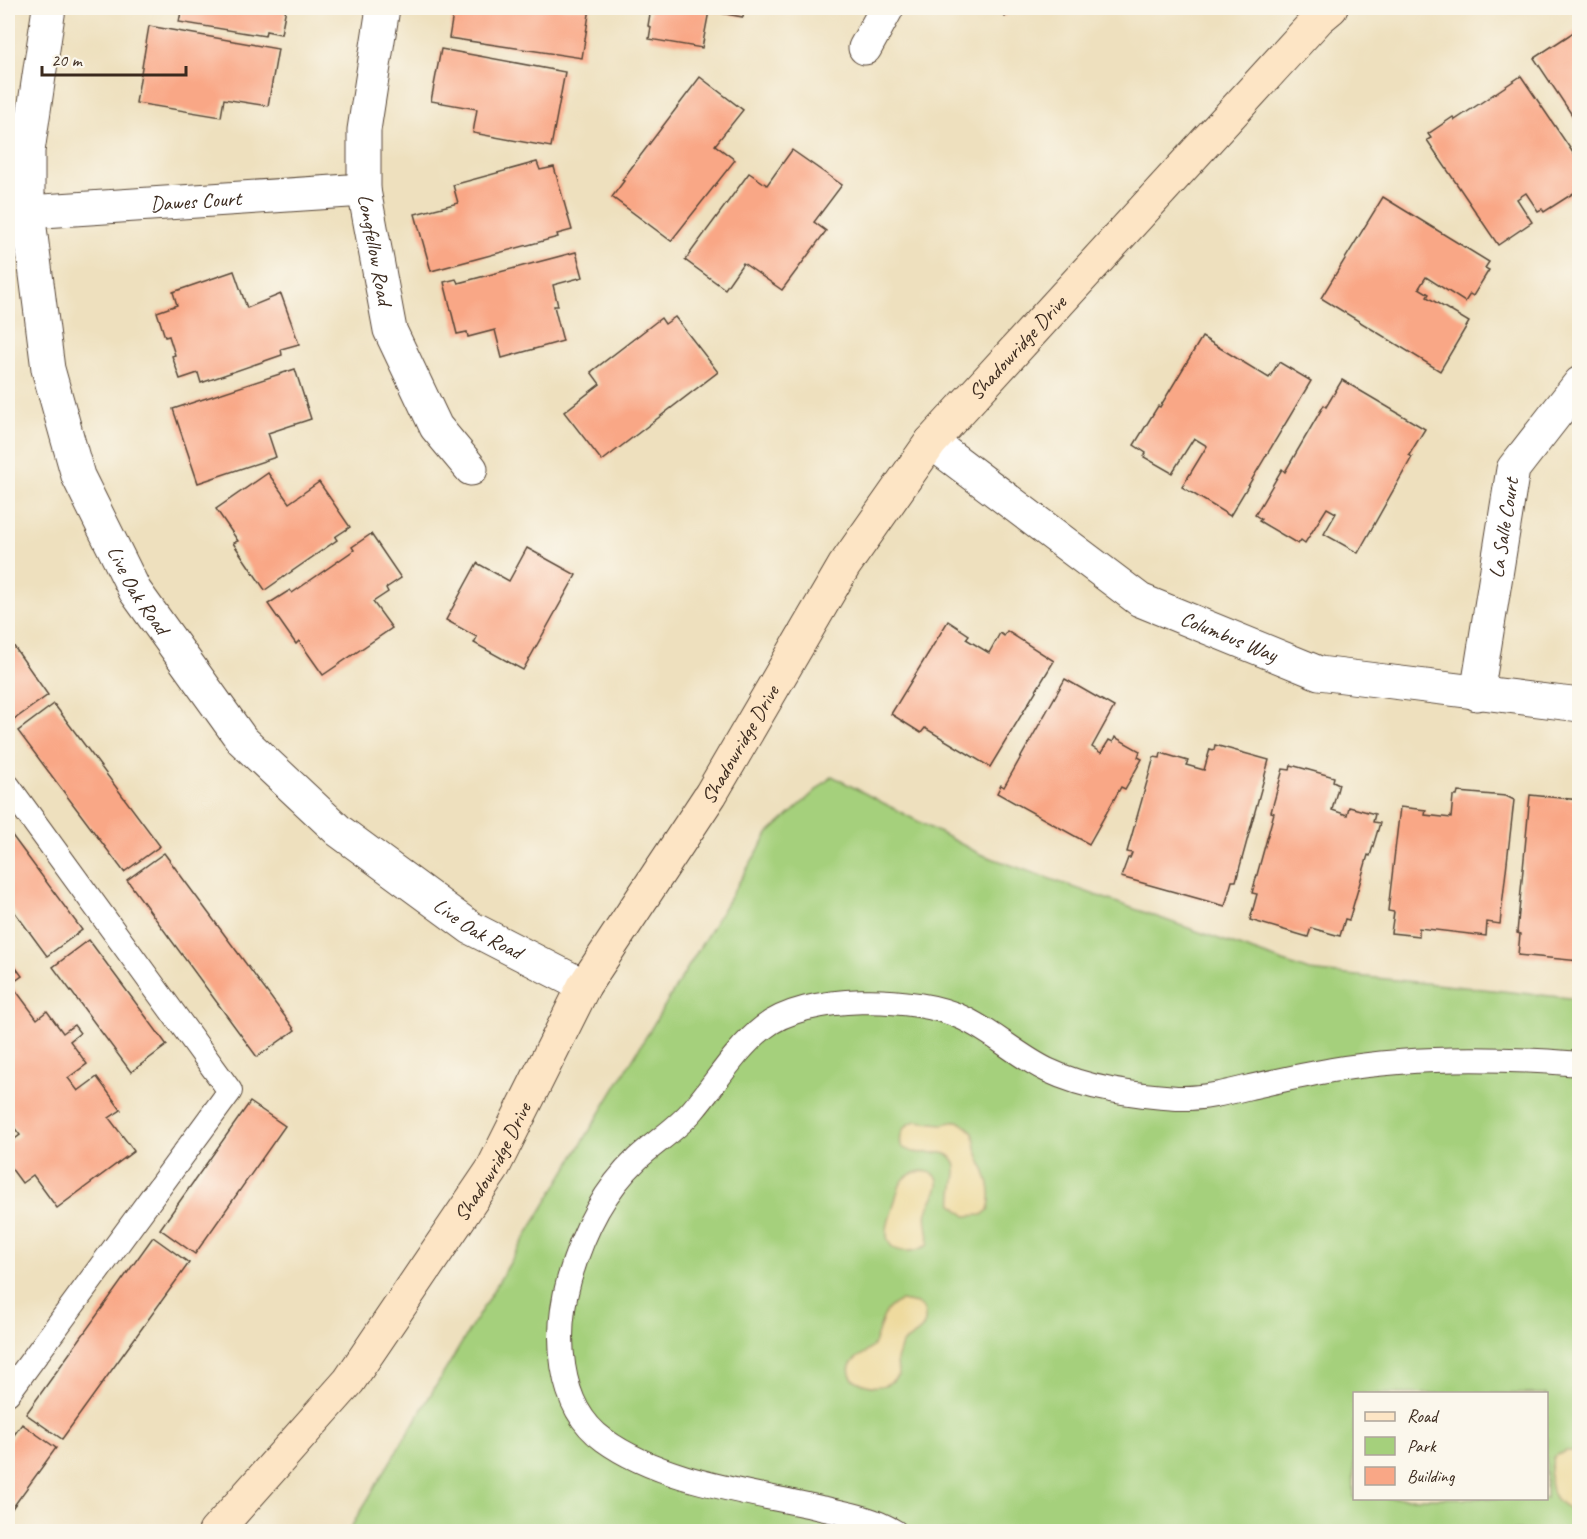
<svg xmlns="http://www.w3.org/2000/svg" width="1587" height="1539" font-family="Caveat,sans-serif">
  <rect width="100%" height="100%" fill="#fbf7ec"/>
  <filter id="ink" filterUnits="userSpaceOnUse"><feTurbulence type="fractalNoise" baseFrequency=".0167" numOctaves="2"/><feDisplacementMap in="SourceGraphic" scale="12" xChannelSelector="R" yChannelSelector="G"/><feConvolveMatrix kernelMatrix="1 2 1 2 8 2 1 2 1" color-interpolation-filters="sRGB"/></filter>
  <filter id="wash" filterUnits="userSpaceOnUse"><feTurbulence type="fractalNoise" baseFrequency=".008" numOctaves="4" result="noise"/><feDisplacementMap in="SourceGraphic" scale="24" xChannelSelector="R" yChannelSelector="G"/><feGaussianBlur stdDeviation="1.35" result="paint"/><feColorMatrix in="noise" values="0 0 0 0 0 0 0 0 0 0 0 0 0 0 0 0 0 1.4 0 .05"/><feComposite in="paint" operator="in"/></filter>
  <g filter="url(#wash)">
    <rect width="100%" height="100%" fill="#eee0be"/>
    <path fill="#a5d07c" stroke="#707d4d" stroke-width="1.5" fill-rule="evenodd" d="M 832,776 L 980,854 L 1309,971 L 1579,999 L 1579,1531 L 348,1532 L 768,834 ZM 1354,1394 L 1546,1394 L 1546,1498 L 1354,1498 Z"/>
    <g fill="#eeda9e" stroke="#94825e" stroke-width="1.5">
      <path d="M 916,1121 L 942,1124 L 958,1121 C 963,1124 969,1127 973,1133 C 975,1138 975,1146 977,1151 C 984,1172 995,1188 988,1210 L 982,1215 L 966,1216 L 953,1205 C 950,1191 962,1169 952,1158 C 941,1146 918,1160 901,1146 C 899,1134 903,1125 916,1121 Z"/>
      <path d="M 922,1171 C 953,1174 931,1198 927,1212 C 924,1222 931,1233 928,1245 C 915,1253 889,1256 887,1235 C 886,1226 890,1217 893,1208 C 899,1188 898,1175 922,1171 Z"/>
      <path d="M 901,1301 L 917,1304 L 924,1309 C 929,1332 917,1332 902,1344 L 897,1360 L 898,1375 C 886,1391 868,1388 853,1379 C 850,1375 848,1371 850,1366 C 854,1356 866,1355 872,1347 C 882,1331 879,1308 901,1301 Z"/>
      <path d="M 1565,1451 L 1579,1451 L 1579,1510 C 1549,1507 1546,1482 1554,1457 Z"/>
    </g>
    <g id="blocks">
      <g fill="#f9a786">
        <polygon points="160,8 286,8 281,34 266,31 265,36 179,22 181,12"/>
        <polygon points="454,8 590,8 582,58 449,38"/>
        <polygon points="651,8 744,8 743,17 709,11 702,48 649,39 651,27 648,26"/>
        <polygon points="994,8 1018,8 1015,10 1012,8 1005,17"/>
        <polygon points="149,26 278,49 268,106 224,99 221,117 136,103"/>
        <polygon points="1580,28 1580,127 1534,58"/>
        <polygon points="441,49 565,72 551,147 473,133 477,109 431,101"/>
        <polygon points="1521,76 1580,163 1580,189 1544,212 1542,209 1538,211 1526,193 1517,199 1532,222 1498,245 1427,140 1431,138 1428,134 1453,117 1455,120"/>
        <polygon points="700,77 743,110 715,145 735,160 671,241 612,197 624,181 622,180"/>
        <polygon points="792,150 842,185 814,222 826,231 782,290 743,263 725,289 685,260 749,173 767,185"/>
        <polygon points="537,162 540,170 554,167 572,230 557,234 558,237 431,271 415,214 458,203 453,185"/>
        <polygon points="1383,197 1489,262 1485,268 1489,270 1473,296 1470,294 1465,302 1426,277 1419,288 1429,294 1427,297 1469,322 1440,371 1321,298"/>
        <polygon points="576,252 583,277 553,285 558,306 554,306 563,341 502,358 495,330 468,337 467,332 457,334 444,282 456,279 458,283"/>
        <polygon points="234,271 247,308 281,294 299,344 281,349 282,355 201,383 198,373 180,379 172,356 175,355 169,336 165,337 157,312 177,305 173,292"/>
        <polygon points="675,317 718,372 602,461 564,412 600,384 591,372 661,318 665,324"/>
        <polygon points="1202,337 1269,378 1279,362 1311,381 1230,516 1182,487 1207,446 1194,438 1172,473 1144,457 1146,453 1134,445 1158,406 1160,407"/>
        <polygon points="295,369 311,419 268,433 276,457 198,483 173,409"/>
        <polygon points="1342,380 1425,429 1409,455 1412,457 1358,553 1324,534 1336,513 1327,508 1305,543 1301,540 1298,544 1259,521 1261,519 1255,515 1282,469 1285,472 1324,405 1326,407"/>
        <polygon points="268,473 289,503 319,482 350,527 335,537 337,540 265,590 233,543 238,541 216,509"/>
        <polygon points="371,534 401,578 386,588 388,592 373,602 392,628 323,675 299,641 296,644 268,604 290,590 292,593 354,550 352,547"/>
        <polygon points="527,548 576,575 523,670 474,643 477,637 446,620 477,563 509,581"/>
        <polygon points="948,621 969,635 966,639 989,653 1000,633 1004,636 1007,631 1054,661 990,767 925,728 921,733 891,714"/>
        <polygon points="8,638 48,695 12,721 8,714"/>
        <polygon points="1065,679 1114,707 1092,747 1101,753 1109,740 1113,742 1115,737 1140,751 1138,757 1142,759 1125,789 1121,787 1089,844 997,793 1001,785 1004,787"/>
        <polygon points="54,704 160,846 124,872 18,731"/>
        <polygon points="1215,745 1269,760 1236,881 1232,881 1225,906 1121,877 1128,858 1130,858 1132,853 1127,852 1154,757 1160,758 1161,753 1188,761 1186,765 1204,770 1210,749 1214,750"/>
        <polygon points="1291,765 1334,777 1333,781 1339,784 1332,810 1347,815 1349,807 1375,814 1373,822 1380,823 1370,856 1368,855 1349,920 1345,919 1340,936 1311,928 1308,937 1250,920 1257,894 1252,893 1274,813 1271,812 1283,769 1290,770"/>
        <polygon points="1458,792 1506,796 1514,800 1500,924 1487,922 1486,936 1419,928 1419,936 1391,933 1394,912 1388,911 1400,807 1426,810 1425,815 1451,818 1453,796 1457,796"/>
        <polygon points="1530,795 1580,800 1580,961 1518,955 1520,934 1517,933"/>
        <polygon points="8,830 82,930 47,956 8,903"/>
        <polygon points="164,853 295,1030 257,1057 127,880"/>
        <polygon points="89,940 167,1045 131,1072 53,967"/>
        <polygon points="8,957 22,976 11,984 37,1019 47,1011 63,1033 74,1025 80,1033 70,1041 87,1064 68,1078 78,1091 97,1077 121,1110 109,1118 134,1151 57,1208 33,1175 22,1183 8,1164 8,1144 20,1135 9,1121 8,1122"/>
        <polygon points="250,1102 285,1126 195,1254 160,1229"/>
        <polygon points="153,1237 189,1263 62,1439 26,1414"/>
        <polygon points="22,1424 56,1448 8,1514 8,1443"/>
      </g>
    </g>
  </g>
  <g filter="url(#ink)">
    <use href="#blocks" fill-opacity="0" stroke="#564536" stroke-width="1.5"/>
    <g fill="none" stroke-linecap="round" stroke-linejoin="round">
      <g stroke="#564536" stroke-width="26">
        <g id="service">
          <polyline points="8,786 230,1091 8,1393"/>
          <path d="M 895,1532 C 871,1517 843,1513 816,1507 C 749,1492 660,1481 604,1440 C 556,1406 555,1331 569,1280 C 582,1234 602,1192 637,1159 C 655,1142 677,1129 693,1110 C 716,1083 735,1050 763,1028 C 806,993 915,995 963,1018 C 993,1032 1018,1056 1047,1070 C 1087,1089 1134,1095 1177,1098 C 1202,1099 1226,1093 1250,1087 C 1277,1081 1304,1075 1332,1070 C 1414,1056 1497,1057 1580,1064"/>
        </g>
      </g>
      <g stroke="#564536" stroke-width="35">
        <g id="minor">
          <path id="s1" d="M 383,8 L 364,130 L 364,190 L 390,330 L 436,427 L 471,469"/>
          <polyline points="865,48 887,8"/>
          <path id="s2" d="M 28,212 L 364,190"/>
          <path id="s3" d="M 931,442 L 1140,600 L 1319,673 L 1580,705"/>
          <path id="s4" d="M 1477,694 L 1513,469 L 1580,383"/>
        </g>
      </g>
      <g stroke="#564536" stroke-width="35">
        <g id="tertiary">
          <path id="s5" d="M 49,8 L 28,151 L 28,212 L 48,369 L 78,476 L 135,591 L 242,740 L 339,831 L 471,928 L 584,986"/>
        </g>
      </g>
      <g stroke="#564536" stroke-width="35">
        <g id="secondary">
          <path id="s6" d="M 215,1532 L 349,1381 L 492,1170 L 584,986 L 711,794 L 844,566 L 931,442 L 1319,18 L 1331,8"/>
        </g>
      </g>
      <use href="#service" stroke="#fff" stroke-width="24"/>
      <use href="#minor" stroke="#fff" stroke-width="33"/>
      <use href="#tertiary" stroke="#fff" stroke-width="33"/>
      <use href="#secondary" stroke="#fde5c5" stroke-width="33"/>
    </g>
  </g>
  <g text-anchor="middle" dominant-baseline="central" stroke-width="5" stroke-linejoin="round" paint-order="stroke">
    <g font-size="21" fill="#3b2a1e" stroke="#fbf7ec">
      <text stroke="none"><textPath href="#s2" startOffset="168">Dawes Court</textPath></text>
      <text stroke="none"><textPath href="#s1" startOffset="244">Longfellow Road</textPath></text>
      <text stroke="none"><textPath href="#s6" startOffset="1436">Shadowridge Drive</textPath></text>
      <text stroke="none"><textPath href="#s4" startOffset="168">La Salle Court</textPath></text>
      <text stroke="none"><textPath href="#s5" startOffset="604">Live Oak Road</textPath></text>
      <text stroke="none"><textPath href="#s3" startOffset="358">Columbus Way</textPath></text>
      <text stroke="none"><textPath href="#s6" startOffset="950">Shadowridge Drive</textPath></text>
      <text stroke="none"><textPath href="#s5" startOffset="1090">Live Oak Road</textPath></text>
      <text stroke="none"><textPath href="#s6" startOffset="464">Shadowridge Drive</textPath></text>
    </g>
  </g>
  <rect width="1587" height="1539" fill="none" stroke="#fbf7ec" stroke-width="30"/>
  <rect x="1353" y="1392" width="195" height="108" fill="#fbf7ec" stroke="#aea59a" stroke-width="1.5"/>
  <rect x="1365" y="1412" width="30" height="9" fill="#fde5c5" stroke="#aea59a" stroke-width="1.5"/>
  <text x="1407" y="1422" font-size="18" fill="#3b2a1e">Road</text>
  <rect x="1365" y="1437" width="30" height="18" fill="#a5d07c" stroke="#aea59a" stroke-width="1.5"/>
  <text x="1407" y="1452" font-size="18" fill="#3b2a1e">Park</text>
  <rect x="1365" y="1467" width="30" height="18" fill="#f9a786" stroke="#aea59a" stroke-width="1.5"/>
  <text x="1407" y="1482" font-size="18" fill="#3b2a1e">Building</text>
  <path d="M42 66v9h144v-9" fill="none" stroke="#3b2a1e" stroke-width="3"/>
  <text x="51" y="66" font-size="18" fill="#3b2a1e" stroke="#fbf7ec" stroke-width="4.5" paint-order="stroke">20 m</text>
</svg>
